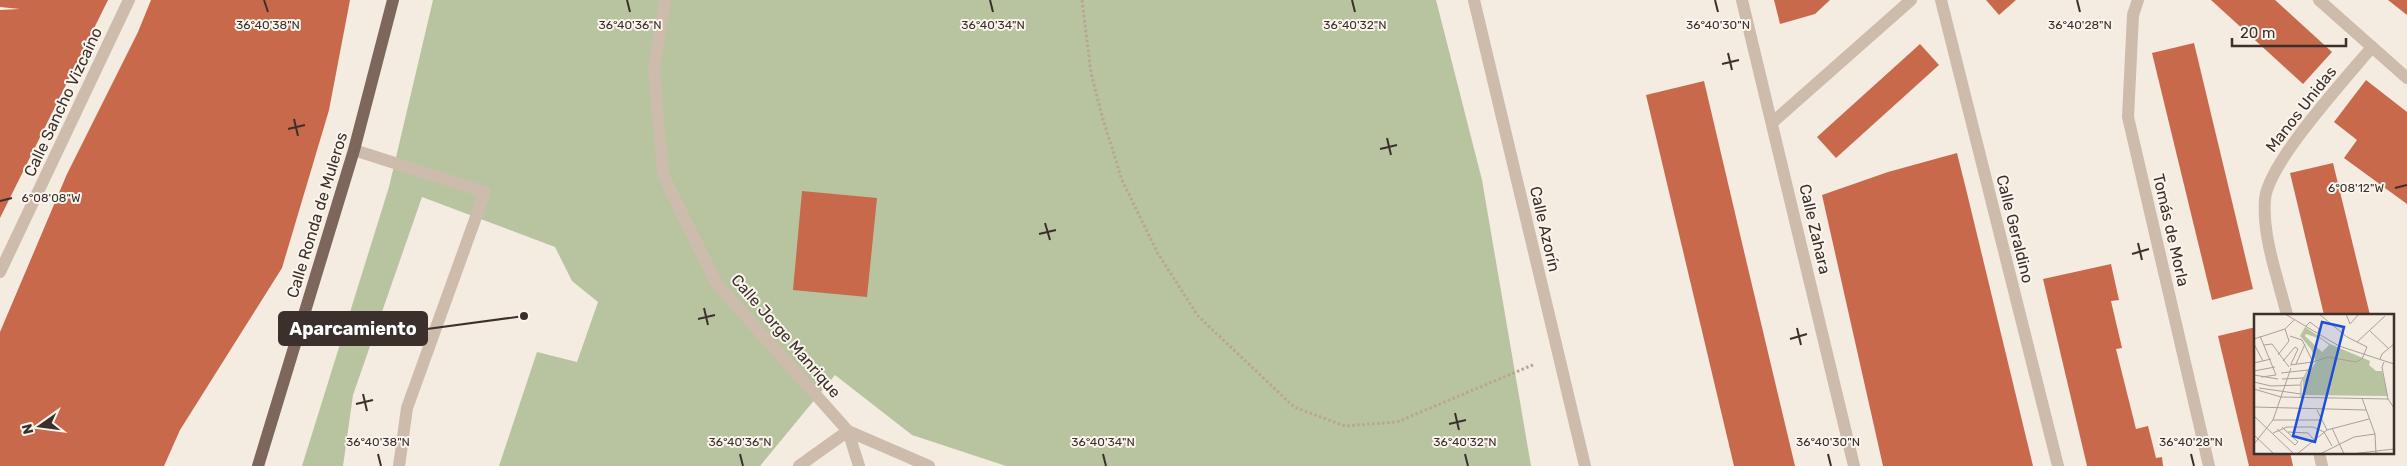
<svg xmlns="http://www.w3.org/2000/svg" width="2407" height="466" font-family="Rubik,sans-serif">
  <rect width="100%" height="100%" fill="#f4ebe1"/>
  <polygon fill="#b8c4a0" points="433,0 1436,0 1482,180 1531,466 1006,466 912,435 835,375 760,466 499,466 537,352 577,362 598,302 572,281 555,247 422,197 353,395 343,466 302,466 389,187"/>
  <g fill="#c8694b">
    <polygon points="0,0 108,0 0,218 0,10 20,9 0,7"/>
    <polygon points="151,0 350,0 329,110 282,268 180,430 164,466 0,466 0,332 67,174 138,32"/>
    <polygon points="1774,0 1830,0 1815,14 1780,24"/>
    <polygon points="1986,0 2016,0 1999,15"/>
    <polygon points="2211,0 2275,0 2332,52 2303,84"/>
    <polygon points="2388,0 2407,0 2407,15"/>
    <polygon points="2194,43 2253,289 2212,300 2152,53"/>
    <polygon points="1920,44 1939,65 1836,158 1817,137"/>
    <polygon points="2366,80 2407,112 2407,204 2344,158 2357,140 2334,122"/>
    <polygon points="1704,81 1747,264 1795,466 1734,466 1646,95"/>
    <polygon points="1957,153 1966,189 2033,466 1883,466 1881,457 1822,195 1888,172"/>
    <polygon points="2333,163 2370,315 2324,315 2290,173"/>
    <polygon points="802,191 877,198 867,297 793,290"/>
    <polygon points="2111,264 2119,300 2111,301 2122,348 2116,349 2136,429 2148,426 2156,458 2162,457 2163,466 2087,466 2043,279"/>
    <polygon points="2256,327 2256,452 2290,452 2293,466 2249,466 2218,336"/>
  </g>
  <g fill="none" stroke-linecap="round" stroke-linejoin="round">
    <polyline stroke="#b9a596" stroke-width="3" stroke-dasharray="2.5 2.5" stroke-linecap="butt" points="1082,0 1091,73 1102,116 1122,180 1157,252 1198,316 1294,407 1345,426 1397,422 1535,364"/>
    <g stroke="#cdbbac" stroke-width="12">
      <polyline points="665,0 654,69 663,175 717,284 848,431 929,466"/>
      <polyline points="1474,0 1585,466"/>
      <polyline points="1742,0 1854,466"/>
      <polyline points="1941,0 2058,466"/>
      <polyline points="2138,0 2133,15 2128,117 2209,466"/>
      <polyline points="2319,0 2407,78"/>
      <polyline points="1773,122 1911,0"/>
      <polyline points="354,150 485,192 407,408 399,466"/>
      <polyline points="0,272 129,0"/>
      <path d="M 2287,315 C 2278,278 2262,237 2265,199 C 2268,163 2347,77 2372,47"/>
      <polyline points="2319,452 2322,466"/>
      <polyline points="799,466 848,431 859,466"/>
    </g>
    <polyline stroke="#7d675c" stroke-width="12" points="258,466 354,150 393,0"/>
  </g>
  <path fill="none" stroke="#3b302b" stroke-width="2" d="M 264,0 L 268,12M 627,0 L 630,12M 990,0 L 993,12M 1352,0 L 1355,12M 1715,0 L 1718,12M 2077,0 L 2080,12M 1728,53 L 1732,70M 1722,64 L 1739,60M 294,119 L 298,136M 288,129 L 305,125M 1387,138 L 1391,155M 1380,149 L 1397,145M 2395,188 L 2407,185M 0,201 L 12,198M 1045,223 L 1050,240M 1039,234 L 1056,230M 2138,243 L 2142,260M 2132,254 L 2149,249M 704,308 L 708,325M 698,319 L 715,315M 1797,328 L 1801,345M 1790,339 L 1807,334M 363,394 L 367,411M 356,404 L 373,400M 1455,413 L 1459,430M 1449,424 L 1466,420M 378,454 L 381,466M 740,454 L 743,466M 1103,454 L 1106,466M 1465,454 L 1468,466M 1828,454 L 1831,466M 2191,454 L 2194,466"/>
  <g text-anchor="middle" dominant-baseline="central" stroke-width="4" stroke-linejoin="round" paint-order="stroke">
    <g font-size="16" fill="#3b302b" stroke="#fbf5ee">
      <text transform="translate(63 102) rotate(-65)">Calle Sancho Vizcaíno</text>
      <text transform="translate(2301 109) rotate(-52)">Manos Unidas</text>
      <text transform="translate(317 215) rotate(-73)">Calle Ronda de Muleros</text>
      <text transform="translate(1545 229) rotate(77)">Calle Azorín</text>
      <text transform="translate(1815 229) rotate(77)">Calle Zahara</text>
      <text transform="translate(2015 229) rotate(76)">Calle Geraldino</text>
      <text transform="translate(2171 230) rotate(77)">Tomás de Morla</text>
      <text transform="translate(786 336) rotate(49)">Calle Jorge Manrique</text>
    </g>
  </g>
  <g transform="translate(2254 314)">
    <rect width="140" height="140" fill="#f4ebe1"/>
    <path d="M 51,13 L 76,30 L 116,47 L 115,51 L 122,57 L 128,57 L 134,82 L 49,81 L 49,66 L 62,48 L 57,35 L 46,22 ZM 52,20 L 67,25 L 75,31 L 68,38 L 51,22 Z" fill="#b8c4a0" fill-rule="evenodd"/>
    <path fill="none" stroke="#aaa098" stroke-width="1" d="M 31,0 L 85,32 L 140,50M 92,0 L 96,10 L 105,0M 52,12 L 56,8 L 65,15 L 64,19M 116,17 L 134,34M 6,22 L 22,61 L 7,63M 36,22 L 48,26 L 59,48 L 36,51M 0,25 L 31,15 L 40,6M 103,28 L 131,2M 0,30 L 9,47M 10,31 L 18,30 L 35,53M 24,41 L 35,27 L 31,15M 126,45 L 128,40 L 140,30M 29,47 L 41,33M 130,48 L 128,53 L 134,85 L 140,94M 0,49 L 17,45M 37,50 L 44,35 L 41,33M 42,50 L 51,30M 0,57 L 21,53M 27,59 L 54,56M 0,61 L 24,65M 28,65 L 49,64M 0,68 L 17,72 L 46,71M 5,74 L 47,80M 0,75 L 27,83 L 134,85M 47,83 L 47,68 L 59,48 L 74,43 L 102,48 L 108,45 L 113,33 L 93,23 L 65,0M 108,84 L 121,120 L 122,140M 0,93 L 112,96M 63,96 L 73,116M 0,102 L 40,140M 19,106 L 68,106M 78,114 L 90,140M 23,115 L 41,131 L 44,128 L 28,113M 34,118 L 54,119 L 60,126M 70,118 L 78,132M 19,119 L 33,113 L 59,113 L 70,118M 0,121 L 20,140M 0,130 L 19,106 L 37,54M 43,140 L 73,116 L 115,105M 66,140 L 100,123 L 121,120M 97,140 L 140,135"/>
    <path fill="#1d4ed8" fill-opacity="0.15" stroke="#1d4ed8" stroke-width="2.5" d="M 68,8 L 90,13 L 61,128 L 39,122 Z"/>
    <rect width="140" height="140" fill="none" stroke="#3b302b" stroke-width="2.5"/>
  </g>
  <g font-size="12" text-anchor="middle" fill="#3b302b" stroke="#fbf5ee" stroke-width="4" stroke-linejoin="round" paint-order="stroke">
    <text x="630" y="29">36°40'36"N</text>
    <text x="268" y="29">36°40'38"N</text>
    <text x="993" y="29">36°40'34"N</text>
    <text x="1355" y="29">36°40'32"N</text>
    <text x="1718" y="29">36°40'30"N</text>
    <text x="2080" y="29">36°40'28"N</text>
    <text x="2356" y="192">6°08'12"W</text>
    <text x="51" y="202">6°08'08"W</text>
    <text x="378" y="446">36°40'38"N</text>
    <text x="740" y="446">36°40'36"N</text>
    <text x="1103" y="446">36°40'34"N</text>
    <text x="1465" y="446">36°40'32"N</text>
    <text x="1828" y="446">36°40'30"N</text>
    <text x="2191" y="446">36°40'28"N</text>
  </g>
  <path fill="none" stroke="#3b302b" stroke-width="2" d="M524 316L427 329"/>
  <circle fill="#3b302b" stroke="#fbf5ee" stroke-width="2" cx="524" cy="316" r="5"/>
  <rect fill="#3b302b" stroke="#3b302b" stroke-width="2" x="279" y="312" width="148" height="33" rx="5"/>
  <g font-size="18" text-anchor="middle" font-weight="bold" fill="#fff">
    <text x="353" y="335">Aparcamiento</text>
  </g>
  <g transform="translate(40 426) rotate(256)" stroke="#fbf5ee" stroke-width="4" paint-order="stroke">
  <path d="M0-4L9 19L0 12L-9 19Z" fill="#3b302b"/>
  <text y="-8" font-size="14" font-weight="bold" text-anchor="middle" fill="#3b302b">N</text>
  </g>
  <path d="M2232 38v8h114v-8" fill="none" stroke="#3b302b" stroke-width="2.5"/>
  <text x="2240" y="38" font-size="15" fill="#3b302b" stroke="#fbf5ee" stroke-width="4" paint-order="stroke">20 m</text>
</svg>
